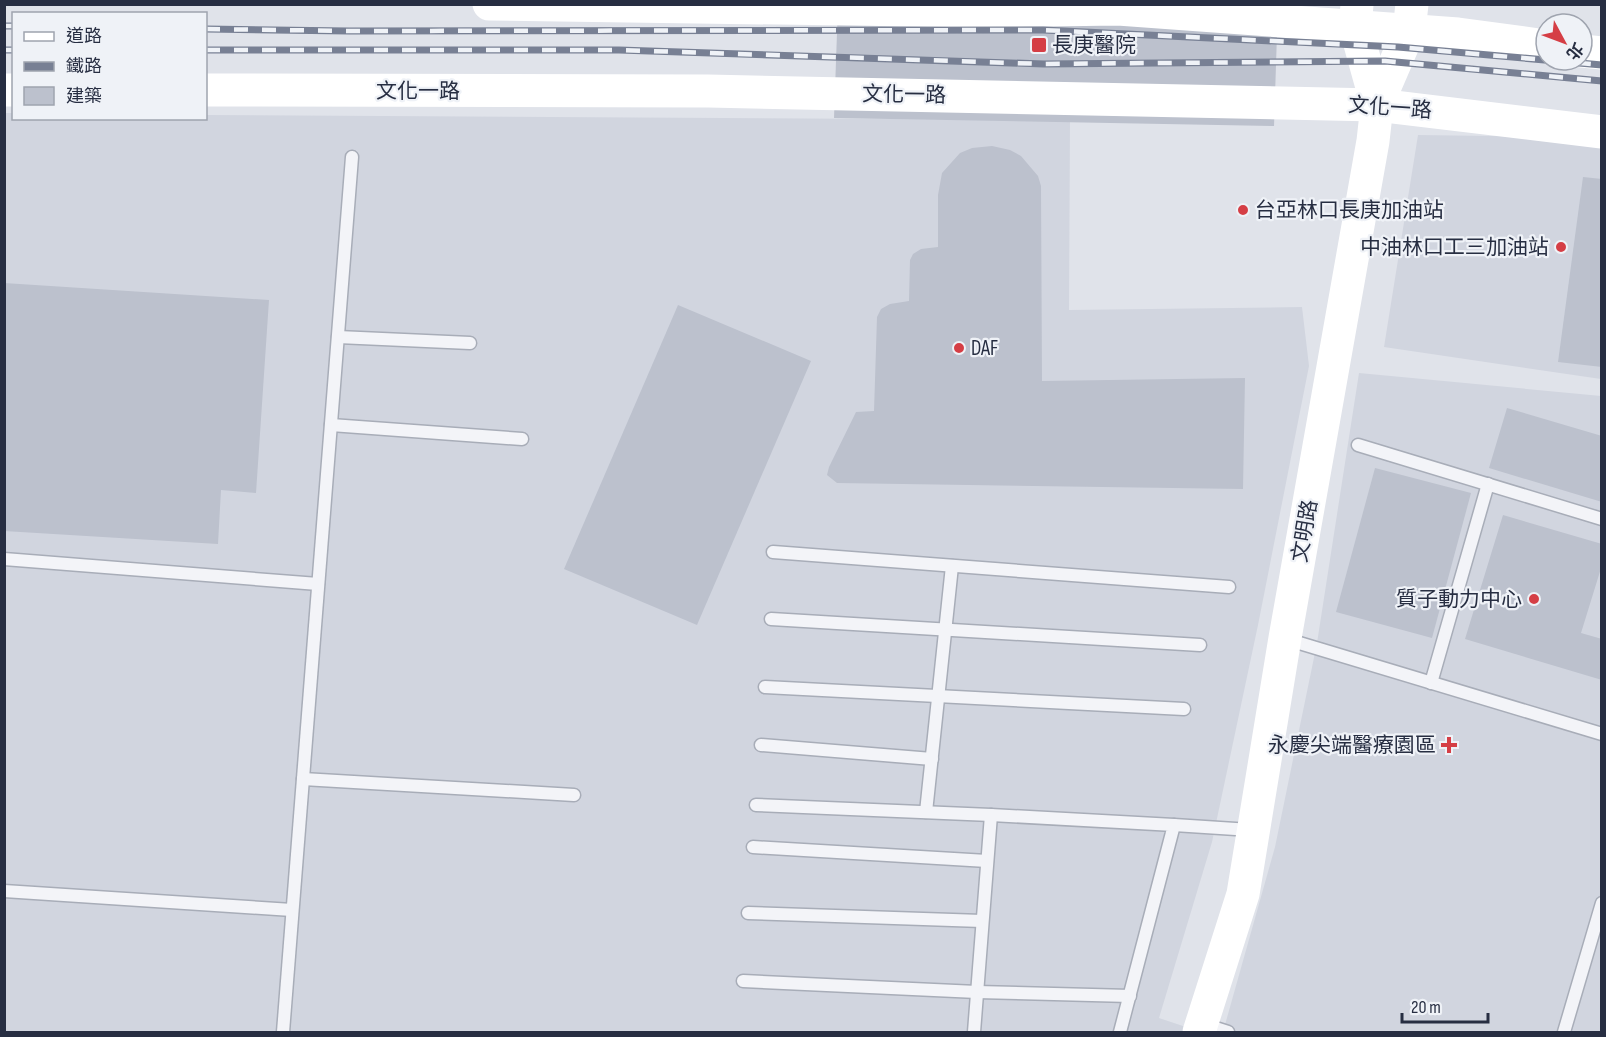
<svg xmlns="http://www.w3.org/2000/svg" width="1606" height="1037" font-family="'Sofia Sans Condensed','Noto Sans TC',sans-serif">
  <rect width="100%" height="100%" fill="#e0e3ea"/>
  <g fill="#d1d5df">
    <polygon points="4,113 13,113 14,118 206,118 206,115 1070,120 1069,310 1302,307 1309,366 1258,625 1212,842 1159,1018 1201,1032 5,1032"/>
    <polygon points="1418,135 1554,137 1601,145 1601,379 1384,347"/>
    <polygon points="1359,373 1601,396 1601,1032 1223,1032 1275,847 1317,643"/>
  </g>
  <g fill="#bcc1cd">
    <polygon points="838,4 1278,4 1274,126 834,118"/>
    <polygon points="992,146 1010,150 1021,156 1038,176 1041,186 1042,381 1245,378 1243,489 837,483 827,475 829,467 856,412 874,411 877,317 881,309 890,304 909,301 910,260 913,254 921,249 938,247 938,195 942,173 960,153 972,148"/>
    <polygon points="1583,177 1602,179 1602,367 1558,362"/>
    <polygon points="4,283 269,300 256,493 221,490 218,544 4,531"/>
    <polygon points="678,305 811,361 697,625 564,569"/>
    <polygon points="1507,408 1602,436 1602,502 1489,468"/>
    <polygon points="1375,468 1471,493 1432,638 1336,612"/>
    <polygon points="1503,515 1602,544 1602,565 1581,633 1602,639 1602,680 1465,639"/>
  </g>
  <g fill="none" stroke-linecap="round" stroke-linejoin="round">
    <g stroke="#a8adb8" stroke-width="15">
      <g id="lane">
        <polyline points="338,337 470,343"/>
        <polyline points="331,425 522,439"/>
        <polyline points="1358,445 1602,519"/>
        <polyline points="773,552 1229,587"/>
        <polyline points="4,559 318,584"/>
        <polyline points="771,619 1200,645"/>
        <polyline points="1286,639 1602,734"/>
        <polyline points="1431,683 1488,484"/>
        <polyline points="765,687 1184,709"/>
        <polyline points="761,745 932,759"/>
        <polyline points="303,779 574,795"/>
        <polyline points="756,805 991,815 1174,825 1120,1032"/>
        <polyline points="926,812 952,566"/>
        <polyline points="1174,825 1251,830"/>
        <polyline points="753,847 987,861"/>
        <polyline points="4,891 292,910"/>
        <polyline points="748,913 982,921"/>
        <polyline points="743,981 977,992 1130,996"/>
        <polyline points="1203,1024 1228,1032"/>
        <polyline points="283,1032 352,157"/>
        <polyline points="974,1032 991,815"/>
        <polyline points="1564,1032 1602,903"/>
      </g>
    </g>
    <use href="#lane" stroke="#f3f4f8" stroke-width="12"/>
    <g stroke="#fff" stroke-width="33">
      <polyline points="489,4 983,11 1118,9 1458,34 1546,46"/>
      <polyline points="1357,5 1355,26 1377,105"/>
      <polyline points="1582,51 1602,53"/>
      <polyline points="4,90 14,90"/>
      <polyline points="206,90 708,91 1377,105 1602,132"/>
      <polyline points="1199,1032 1243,894 1285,638 1373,141 1377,105 1409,31 1412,4"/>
    </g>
    <g stroke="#788094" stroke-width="7">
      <g id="rail">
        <polyline points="4,26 14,26"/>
        <polyline points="206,29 349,31 1043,30 1398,47 1602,65"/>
        <polyline points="4,50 14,50"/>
        <polyline points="206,50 619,50 1044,64 1385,61 1602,81"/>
      </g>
    </g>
    <use href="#rail" stroke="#eff2f7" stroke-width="4.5" stroke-dasharray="14" stroke-linecap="butt"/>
  </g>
  <g fill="#d53e45" stroke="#eff2f7" stroke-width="2">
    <rect x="1031" y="37" width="16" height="16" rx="3"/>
    <circle cx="1243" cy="210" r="6"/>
    <circle cx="1561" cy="247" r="6"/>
    <circle cx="959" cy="348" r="6"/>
    <circle cx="1534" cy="599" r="6"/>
    <path d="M1446 736h6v6h6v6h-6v6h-6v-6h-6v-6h6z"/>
  </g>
  <g text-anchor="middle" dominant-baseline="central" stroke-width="4.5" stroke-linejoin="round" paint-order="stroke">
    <g font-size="21" fill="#272e42" stroke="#eff2f7" text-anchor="start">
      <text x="1052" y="45">長庚醫院</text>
      <text x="1255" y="210">台亞林口長庚加油站</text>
      <text x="1549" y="247" text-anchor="end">中油林口工三加油站</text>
      <text x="971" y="348">DAF</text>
      <text x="1522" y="599" text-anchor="end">質子動力中心</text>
      <text x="1436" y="745" text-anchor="end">永慶尖端醫療園區</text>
    </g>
    <g font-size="21" fill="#272e42" stroke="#eff2f7">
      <text x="418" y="91">文化一路</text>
      <text transform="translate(904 95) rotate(1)">文化一路</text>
      <text transform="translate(1390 108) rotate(4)">文化一路</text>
      <text transform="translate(1305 531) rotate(-80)">文明路</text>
    </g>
  </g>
  <rect width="1606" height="1037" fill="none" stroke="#272e42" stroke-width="12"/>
  <rect x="12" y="12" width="195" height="108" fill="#eff2f7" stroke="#9fa4af" stroke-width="1.5"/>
  <rect x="24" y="32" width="30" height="9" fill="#ffffff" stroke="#9fa4af" stroke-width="1.5"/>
  <text x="66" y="42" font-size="18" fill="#272e42">道路</text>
  <rect x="24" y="62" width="30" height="9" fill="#788094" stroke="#9fa4af" stroke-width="1.5"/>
  <text x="66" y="72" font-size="18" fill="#272e42">鐵路</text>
  <rect x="24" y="87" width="30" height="18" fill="#bcc1cd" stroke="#9fa4af" stroke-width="1.5"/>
  <text x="66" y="102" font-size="18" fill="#272e42">建築</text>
  <g transform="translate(1564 42) rotate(131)"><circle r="28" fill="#eff2f7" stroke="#9fa4af" stroke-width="1.5"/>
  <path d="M0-4.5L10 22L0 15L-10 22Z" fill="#d53e45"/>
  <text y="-9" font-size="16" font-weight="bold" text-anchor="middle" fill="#272e42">北</text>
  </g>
  <path d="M1402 1013v9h86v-9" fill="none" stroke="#272e42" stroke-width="3"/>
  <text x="1411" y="1013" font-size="18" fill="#272e42" stroke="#eff2f7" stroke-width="4.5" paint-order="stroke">20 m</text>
</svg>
